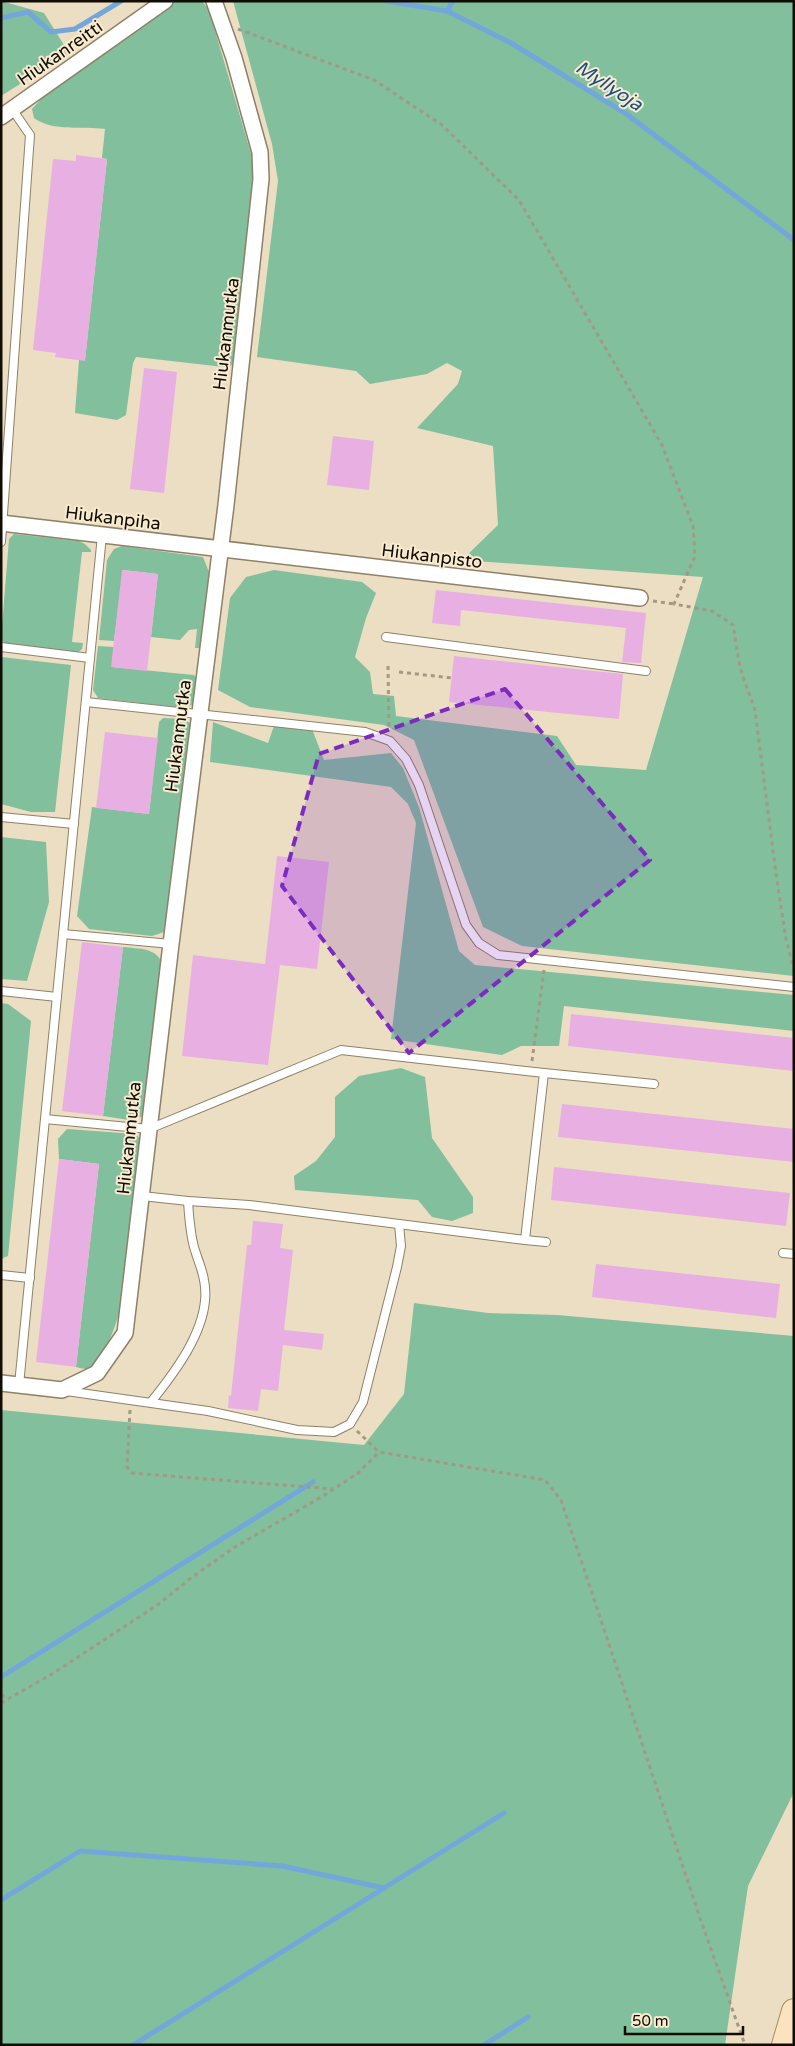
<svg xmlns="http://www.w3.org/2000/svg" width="795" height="2046" font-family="'Varela Round',sans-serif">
  <rect width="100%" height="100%" fill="#ecdec3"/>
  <g fill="#81bf9d">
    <polygon points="1,1 44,13 69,53 1,96"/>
    <path d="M 175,1 L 202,1 L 209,10 L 254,164 L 255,175 L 234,361 L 231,366 L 224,367 L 136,357 L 133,363 L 126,415 L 117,420 L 75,413 L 79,360 L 85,360 L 107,159 L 102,158 L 105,129 C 83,126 53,132 34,118 L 32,109 L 45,95 Z"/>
    <polygon points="233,1 794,1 794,976 522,946 483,927 414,740 384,725 250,707 218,690 230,598 246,577 274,570 362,582 376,593 366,618 355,657 370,672 373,694 394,696 396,716 557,736 576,765 646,770 703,577 462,560 498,525 493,446 417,428 458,384 462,371 447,363 427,374 370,384 356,371 257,357 278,181 272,144"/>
    <polygon points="14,534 79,541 85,544 91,550 91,552 82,552 72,642 83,643 82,649 78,652 11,645 5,644 1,639 9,539"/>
    <polygon points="122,546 203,557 209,572 200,648 195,648 197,629 189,630 180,640 151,637 158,574 123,570 114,641 99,640 107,560 114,549"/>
    <polygon points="98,646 114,647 112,667 194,675 197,679 194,704 183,708 98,698 93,690"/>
    <polygon points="1,657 71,665 55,812 31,812 1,804"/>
    <polygon points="163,718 184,719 191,724 167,931 152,936 89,929 77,916 92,807 149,814 159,722"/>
    <polygon points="213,722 268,743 274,726 312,729 324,760 391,753 403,768 419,807 459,951 475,965 794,995 794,1031 564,1006 559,1046 521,1046 502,1055 391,1039 416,823 408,804 391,787 210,762"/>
    <polygon points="1,837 46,842 49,902 27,981 1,979"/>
    <path d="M 123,947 C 139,949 157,947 163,965 L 144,1116 L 129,1120 L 103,1116 Z"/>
    <polygon points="1,1003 8,1004 31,1021 8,1256 1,1259"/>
    <polygon points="401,1068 425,1077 432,1138 473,1197 473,1213 452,1221 432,1217 418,1200 295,1190 294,1176 316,1161 335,1137 335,1097 359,1076"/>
    <path d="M 67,1129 L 135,1134 L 142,1140 L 122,1303 C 118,1318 104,1365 88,1369 C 84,1369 80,1368 76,1367 L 99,1164 L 59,1159 L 58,1139 Z"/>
    <polygon points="414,1303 488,1313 557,1315 794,1336 794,1792 748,1886 725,2045 1,2045 1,1410 364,1445 404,1394"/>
  </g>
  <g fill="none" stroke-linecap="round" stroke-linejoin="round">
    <g stroke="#73a7db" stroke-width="5">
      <polyline points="386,1 447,11 511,43 625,113 794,240"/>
      <polyline points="447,11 453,1"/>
      <polyline points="1,18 28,12 51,32 75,29 121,1"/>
      <polyline points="1,1677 313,1482"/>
      <polyline points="1,1900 80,1851 282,1866 384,1888"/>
      <polyline points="133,2045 504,1813"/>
      <polyline points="484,2045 528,2017"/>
    </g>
  </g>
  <g fill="#e8afe3">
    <polygon points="76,155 107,159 85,361 55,357 56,353 33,350 53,159 76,161"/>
    <polygon points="144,368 177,372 164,493 130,489"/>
    <polygon points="333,436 374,441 369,490 327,485"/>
    <polygon points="122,570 158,574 147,671 111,667"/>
    <polygon points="436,590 646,613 641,663 622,662 626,628 461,610 460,626 432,623"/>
    <polygon points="454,656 623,674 619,719 449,702"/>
    <polygon points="105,732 158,738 149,814 96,808"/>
    <polygon points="277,856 329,862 317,969 280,965 268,1065 182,1056 193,955 265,964"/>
    <polygon points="82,942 123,947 103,1116 62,1111"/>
    <polygon points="571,1014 794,1038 794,1071 568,1046"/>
    <polygon points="562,1104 794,1129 794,1162 558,1137"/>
    <polygon points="59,1159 99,1164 76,1367 36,1362"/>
    <polygon points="554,1167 790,1193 786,1226 551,1200"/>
    <polygon points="253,1221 283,1224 280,1248 293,1250 284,1330 324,1334 322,1350 283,1345 278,1391 261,1389 258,1411 228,1408 229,1395 231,1396 247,1245 251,1245"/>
    <polygon points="596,1264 780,1284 776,1318 592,1297"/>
  </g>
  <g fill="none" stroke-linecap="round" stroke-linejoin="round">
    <g stroke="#8d8168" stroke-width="10">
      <g id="service">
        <polyline points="1,542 30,135 12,109"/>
        <polyline points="386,637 646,671"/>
        <polyline points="1,647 90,658"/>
        <polyline points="86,702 365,732 390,741 406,759 419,785 466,925 479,943 498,955 794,987"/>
        <polyline points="1,817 74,824"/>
        <polyline points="63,934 171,944"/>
        <polyline points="1,991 57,997"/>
        <polyline points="544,1073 654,1084"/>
        <polyline points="45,1119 149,1129 341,1050 544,1073 525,1240 249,1205 188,1201 142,1196"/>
        <polyline points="525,1240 546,1242"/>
        <polyline points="783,1253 794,1254"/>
        <polyline points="1,1275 30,1278"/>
        <polyline points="19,1385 102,535"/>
        <polyline points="66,1391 208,1411 297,1430 334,1432 350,1424 363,1402 397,1267 401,1246 399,1224"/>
        <path d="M 151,1402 C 176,1371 213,1323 204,1280 C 202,1268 197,1258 194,1247 C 190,1232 189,1217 188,1201"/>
      </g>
    </g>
    <g stroke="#8d8168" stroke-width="18">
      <g id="minor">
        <polyline points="1,117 165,1"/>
        <polyline points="1,523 640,598"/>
        <polyline points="1,1383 62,1390 97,1373 125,1333 171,944 226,505 261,179 260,152 234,58 214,1"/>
      </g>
    </g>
    <g stroke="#a68c61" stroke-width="26">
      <polyline id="primary" points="784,2045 794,2011"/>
    </g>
    <g stroke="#a39883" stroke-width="3" stroke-dasharray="4 4" stroke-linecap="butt">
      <polyline points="238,29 374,80 442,125 519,200 662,445 693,526 695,556 674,604 712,611 733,625 740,668 755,710 776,874 786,939 794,970"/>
      <polyline points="653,601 674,604"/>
      <polyline points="388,666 389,730"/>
      <polyline points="399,672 452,678"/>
      <polyline points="532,1061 544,970"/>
      <polyline points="130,1410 127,1467 132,1473 333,1489"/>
      <polyline points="357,1431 379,1452 545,1480 561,1500 701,1921 745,2045"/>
      <polyline points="1,1695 8,1698"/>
      <polyline points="1,1703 52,1674 156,1606 191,1578 235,1547 323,1496 358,1473 379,1452"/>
    </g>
    <use href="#service" stroke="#fff" stroke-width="8"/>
    <use href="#minor" stroke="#fff" stroke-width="15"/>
    <use href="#primary" stroke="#fae3be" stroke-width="24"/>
  </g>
  <path fill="#7b2cbf" fill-opacity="0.2" stroke="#7b2cbf" stroke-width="4" stroke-dasharray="10 6" stroke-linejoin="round" d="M 505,689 L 650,860 L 409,1053 L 282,886 L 319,754 Z"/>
  <g text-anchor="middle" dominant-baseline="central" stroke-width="4" stroke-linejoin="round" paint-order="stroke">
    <g font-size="18" fill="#110d04" stroke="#f9ebd0">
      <text transform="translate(60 53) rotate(-35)">Hiukanreitti</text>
      <text transform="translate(226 334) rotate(-83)">Hiukanmutka</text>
      <text transform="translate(113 518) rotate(7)">Hiukanpiha</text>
      <text transform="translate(432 556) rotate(7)">Hiukanpisto</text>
      <text transform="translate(178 736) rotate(-83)">Hiukanmutka</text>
      <text transform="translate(129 1138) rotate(-84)">Hiukanmutka</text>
    </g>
    <g font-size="19" font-style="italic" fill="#194f81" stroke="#f9ebd0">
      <text transform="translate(609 86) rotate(33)">Myllyoja</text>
    </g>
  </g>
  <rect width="795" height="2046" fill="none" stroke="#110d04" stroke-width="5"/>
  <path d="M625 2026v8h118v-8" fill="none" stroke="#110d04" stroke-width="2.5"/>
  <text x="632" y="2026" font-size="15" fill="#110d04" stroke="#f9ebd0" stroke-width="4" paint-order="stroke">50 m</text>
</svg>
